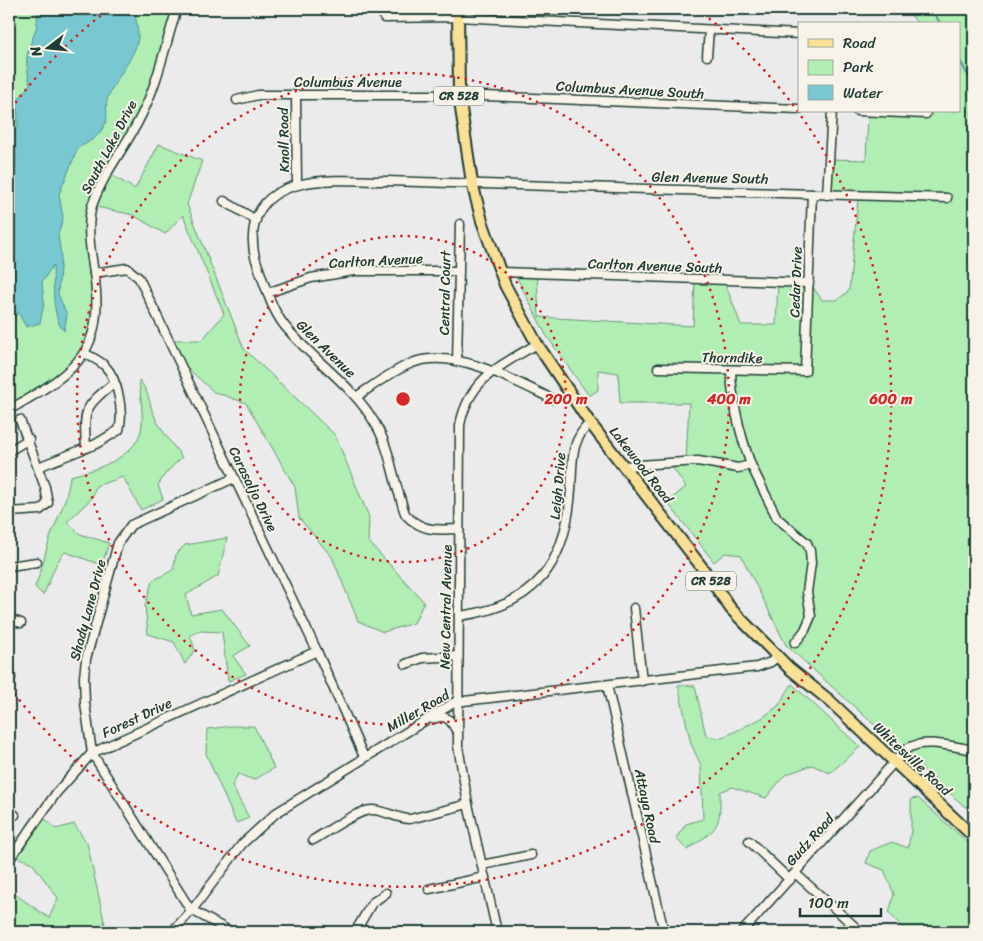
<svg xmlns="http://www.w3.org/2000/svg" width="983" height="941" font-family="Sriracha,sans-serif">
  <rect width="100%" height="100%" fill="#ebebec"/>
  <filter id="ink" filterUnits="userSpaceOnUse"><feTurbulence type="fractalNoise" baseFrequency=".02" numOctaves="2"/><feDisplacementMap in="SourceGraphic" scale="10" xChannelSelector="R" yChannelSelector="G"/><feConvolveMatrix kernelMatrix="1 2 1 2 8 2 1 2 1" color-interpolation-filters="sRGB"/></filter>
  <g filter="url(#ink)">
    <g fill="#b0eeb4" stroke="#689674">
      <polygon points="9,9 177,9 154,86 108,173 135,189 159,144 202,161 187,204 244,349 335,435 369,517 368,541 424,602 414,623 383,632 358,621 332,557 299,518 295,487 246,403 214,392 184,365 173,340 202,340 224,314 183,215 165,234 133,215 92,206 97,321 78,362 9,410"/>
      <polygon points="906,9 974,9 974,815 786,645 741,555 725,553 714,562 667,502 686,487 667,460 686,460 689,403 620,403 618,373 598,370 598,390 589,396 546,335 515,274 537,275 539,317 693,326 695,279 724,280 741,325 776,325 778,282 810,283 822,300 837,300 849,291 858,200 827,196 829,159 866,160 868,114 844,111 959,111 959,24 918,24"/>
      <path d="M 139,380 C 148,390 149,401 153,413 C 160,429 172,444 182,457 L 166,473 L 158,485 L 163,499 L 141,510 L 123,477 L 96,486 L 92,498 L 67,522 L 80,534 L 109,543 L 102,565 L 65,552 C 54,562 51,581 43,595 L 35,587 C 42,570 45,552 51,535 C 59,515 68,498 70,476 C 96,470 141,457 142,423 C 143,409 140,394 139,380 Z"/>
      <polygon points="227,538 218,576 186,595 191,614 222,609 250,646 233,656 246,674 228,681 222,632 200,631 190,635 195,650 185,664 174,642 148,634 145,606 152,581 173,570 176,554 185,545"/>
      <path d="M 792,684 L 860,747 L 830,773 L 812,765 L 785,775 L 766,798 L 732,787 L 720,792 C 721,830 717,828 687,850 L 676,838 L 686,824 L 703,819 L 701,765 L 691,744 L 678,685 L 695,686 L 706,736 L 722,738 L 762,718 L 778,706 Z"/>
      <polygon points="233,726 254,726 274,768 254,780 238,774 232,786 249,818 236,823 206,754 207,729"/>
      <polygon points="918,798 974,848 974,927 957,932 907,932 889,913 894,894 884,870 866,863 870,851 892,842 908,848 911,831 911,799"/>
      <polygon points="45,819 56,829 74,824 87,843 105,925 112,932 9,932 9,890 49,918 58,898 32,863 17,857"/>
    </g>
    <path fill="#77c8d1" stroke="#549092" d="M 37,9 L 135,9 C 135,19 140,33 137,43 C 133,59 115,79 108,97 C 104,106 110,116 104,126 C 98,138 89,142 78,148 L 59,194 L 63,218 L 58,235 L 61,255 L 58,294 L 67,315 L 64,331 C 51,318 54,283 53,265 L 42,282 L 44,303 L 40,323 L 26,327 L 18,312 L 9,326 L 9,183 C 16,171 20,152 10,140 L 18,125 L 17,101 L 30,84 C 28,74 25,61 28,52 C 33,34 39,29 37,9 Z"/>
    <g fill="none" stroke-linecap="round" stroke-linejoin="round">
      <g stroke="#549092" stroke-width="2">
        <polyline points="931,9 941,24"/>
        <polyline points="959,59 974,86"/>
      </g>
      <g stroke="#1f3d34" stroke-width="11">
        <g id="minor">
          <polyline points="384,18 458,17 799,34"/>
          <polyline points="707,56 709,30"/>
          <polyline points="296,95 297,184"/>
          <polyline points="237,100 258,95 459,95 799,109"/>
          <polyline points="857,111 926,114"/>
          <polyline points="827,195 832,111"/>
          <polyline points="224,201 256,220"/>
          <polyline points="501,272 809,283"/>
          <polyline points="94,273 127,268 139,278 317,651 364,757"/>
          <polyline points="267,293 311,278 354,271 458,271"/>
          <polyline points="457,362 460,224"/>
          <polyline points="658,368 805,371 812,194"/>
          <path d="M 731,371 C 732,404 740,434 751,465"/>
          <path d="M 356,397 C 374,385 392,371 412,363 C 455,347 515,381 552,399"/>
          <path d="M 9,410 C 73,372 106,356 94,273 C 91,252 86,227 92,206 C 103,173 126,147 141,116 C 158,83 165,45 177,9"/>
          <path d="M 86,448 C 84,409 83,408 114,383"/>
          <polyline points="9,451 29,439"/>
          <polyline points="624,466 698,461 738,468 751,465 777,518 807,543 810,551 811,563 807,592 811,616 805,630 795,643"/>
          <path d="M 38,467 L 96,444 L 119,430 C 124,412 118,379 105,366 C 99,360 91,357 84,353"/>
          <polyline points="9,512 40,510 48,503 45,487 20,420"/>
          <path d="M 459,529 C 450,529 441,530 432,529 C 423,528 412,522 406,515 C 403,510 402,503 400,497 C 392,473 389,447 376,425 C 353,384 313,361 284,325 C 271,308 265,286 258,266 C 252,251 251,238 255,222 C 269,171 346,181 386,181 L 947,198"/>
          <polyline points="9,566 37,562"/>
          <polyline points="634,608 642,681"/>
          <path d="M 459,616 C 536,606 566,564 571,490 C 573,463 569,442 590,423"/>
          <polyline points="9,619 21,623"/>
          <polyline points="406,664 422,658 458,656"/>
          <polyline points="9,677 11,678"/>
          <polyline points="607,685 664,932"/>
          <path d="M 433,719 C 446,714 450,719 456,730"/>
          <polyline points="9,810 15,815"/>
          <path d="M 313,840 C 327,832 357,810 372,810 C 385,810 397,819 410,819 L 468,804"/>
          <polyline points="749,841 790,880"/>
          <polyline points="9,860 57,792 92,753 317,651"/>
          <polyline points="482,865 531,855"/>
          <polyline points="796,874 861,932"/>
          <polyline points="429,889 485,877"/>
          <polyline points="172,932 192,910 242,844 276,813 455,702 757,667 771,662 777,657"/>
          <polyline points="231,932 190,909 92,753 85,703 84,677 86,659 118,543 131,525 234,478"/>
          <polyline points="355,932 372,903 386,893"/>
          <path d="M 497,932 L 468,804 L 458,746 L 460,425 C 469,379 500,366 537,344"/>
          <path d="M 742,932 L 905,750 C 922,737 954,747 974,750"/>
        </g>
      </g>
      <g stroke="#1f3d34" stroke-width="14">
        <polyline id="major" points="458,9 459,95 472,183 482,221 505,285 537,344 590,423 701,566 731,609 789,668 830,701 974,837"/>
      </g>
      <use href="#minor" stroke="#f7f3e8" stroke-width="8"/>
      <use href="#major" stroke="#fadf96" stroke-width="10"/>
    </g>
  </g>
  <g fill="none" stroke="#d62828" stroke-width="2.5" stroke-dasharray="2.5 5">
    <circle cx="403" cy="399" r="163"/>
    <circle cx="403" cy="399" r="326"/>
    <path d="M11 109A488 488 0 0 1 109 9M697 9A488 488 0 1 1 11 689"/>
  </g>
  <g text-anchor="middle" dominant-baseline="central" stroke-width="4" stroke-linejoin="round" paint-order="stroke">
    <g fill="#f7f3e8" stroke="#60746a" stroke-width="1">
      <rect x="434" y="86.5" width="50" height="19" rx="4"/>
      <rect x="686" y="571.5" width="50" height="19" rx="4"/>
    </g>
    <g font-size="12" font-weight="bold" fill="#1f3d34">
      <text x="459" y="96">CR 528</text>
      <text x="711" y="581">CR 528</text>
    </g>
    <g font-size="14" fill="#1f3d34" stroke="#f7f3e8">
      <text x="348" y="82">Columbus Avenue</text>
      <text transform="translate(630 90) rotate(3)">Columbus Avenue South</text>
      <text transform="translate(284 140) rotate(-91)">Knoll Road</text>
      <text transform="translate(109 147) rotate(-62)">South Lake Drive</text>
      <text transform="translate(710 178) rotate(1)">Glen Avenue South</text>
      <text transform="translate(376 261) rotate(-3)">Carlton Avenue</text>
      <text transform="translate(655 266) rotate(2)">Carlton Avenue South</text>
      <text transform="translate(796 282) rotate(-88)">Cedar Drive</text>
      <text transform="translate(445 293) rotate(-89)">Central Court</text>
      <text transform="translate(326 349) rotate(44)">Glen Avenue</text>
      <text transform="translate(732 358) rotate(1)">Thorndike</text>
      <text transform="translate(641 465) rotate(52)">Lakewood Road</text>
      <text transform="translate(558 486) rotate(-85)">Leigh Drive</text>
      <text transform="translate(253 489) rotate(64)">Carasaljo Drive</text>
      <text transform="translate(446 607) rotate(-89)">New Central Avenue</text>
      <text transform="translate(88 610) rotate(-75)">Shady Lane Drive</text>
      <text transform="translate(418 711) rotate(-30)">Miller Road</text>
      <text transform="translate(137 718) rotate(-25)">Forest Drive</text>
      <text transform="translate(912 759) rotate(43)">Whitesville Road</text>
      <text transform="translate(647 806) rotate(78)">Attaya Road</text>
      <text transform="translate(810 840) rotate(-48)">Gudz Road</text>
    </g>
  </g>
  <circle cx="403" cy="399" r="8" fill="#d62828" stroke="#f7f3e8" stroke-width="2.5"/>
  <g font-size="15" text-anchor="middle" font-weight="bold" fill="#d62828" stroke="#f7f3e8" stroke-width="4" stroke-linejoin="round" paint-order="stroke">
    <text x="566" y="404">200 m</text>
    <text x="729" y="404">400 m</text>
    <text x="891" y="404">600 m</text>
  </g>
  <rect width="983" height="941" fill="none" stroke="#f7f3e8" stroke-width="30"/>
  <rect x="15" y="15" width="953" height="911" fill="none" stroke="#1f3d34" stroke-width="2" filter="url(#ink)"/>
  <rect x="798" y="22" width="162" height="90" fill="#f7f3e8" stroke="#a1aaa0"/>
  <rect x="808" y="39" width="25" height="8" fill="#fadf96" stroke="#a1aaa0"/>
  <text x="843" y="48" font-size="15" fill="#1f3d34">Road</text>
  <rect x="808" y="60" width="25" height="15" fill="#b0eeb4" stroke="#a1aaa0"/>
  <text x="843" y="72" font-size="15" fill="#1f3d34">Park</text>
  <rect x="808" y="85" width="25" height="15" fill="#77c8d1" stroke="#a1aaa0"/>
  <text x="843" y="98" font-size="15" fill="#1f3d34">Water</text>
  <g transform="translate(48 48) rotate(254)" stroke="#f7f3e8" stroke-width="4" paint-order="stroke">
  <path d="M0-4L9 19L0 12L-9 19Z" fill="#1f3d34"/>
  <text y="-8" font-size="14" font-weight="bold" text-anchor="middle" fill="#1f3d34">N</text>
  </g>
  <path d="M800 908v8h81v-8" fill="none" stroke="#1f3d34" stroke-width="2.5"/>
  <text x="808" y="908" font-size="15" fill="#1f3d34" stroke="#f7f3e8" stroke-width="4" paint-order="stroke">100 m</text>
</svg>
